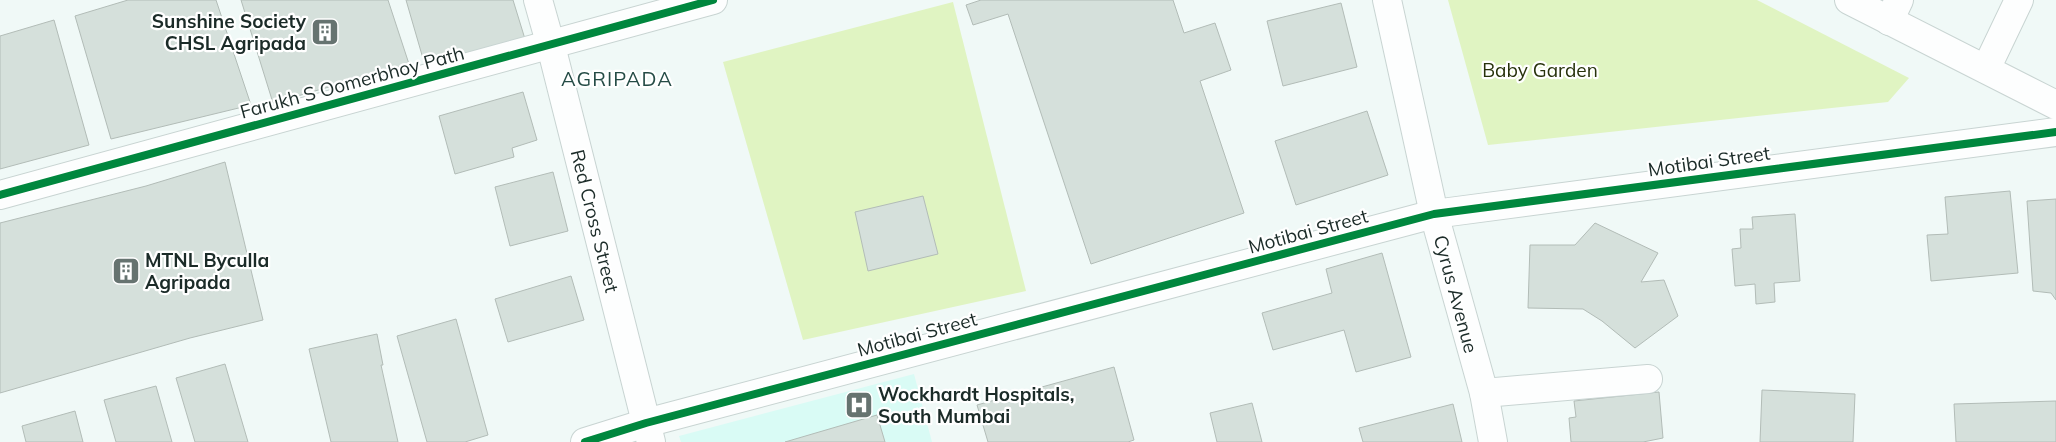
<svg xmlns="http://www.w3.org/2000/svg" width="2056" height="442" font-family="Mulish,sans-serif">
  <rect width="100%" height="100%" fill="#f0f9f7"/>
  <polygon fill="#d9fbf5" points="914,374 932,442 681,442 679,436"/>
  <g fill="#e0f4c2">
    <polygon points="1448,0 1757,0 1909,78 1888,102 1488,145"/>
    <polygon points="953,2 1026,291 803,340 723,62"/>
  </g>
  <g fill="#d5e0db" stroke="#b2bcb7">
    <polygon points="128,0 216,0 251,105 111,139 75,16"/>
    <polygon points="241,0 388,0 409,64 273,103"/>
    <polygon points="406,0 513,0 525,39 459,59 457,52 424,62"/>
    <polygon points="981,0 1173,0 1184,33 1215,23 1231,70 1200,81 1244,213 1091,264 1008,14 973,25 966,5"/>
    <polygon points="1341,3 1357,67 1283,86 1267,21"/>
    <polygon points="54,20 89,145 0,169 0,36"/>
    <polygon points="523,92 537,140 512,148 514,157 455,174 439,116"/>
    <polygon points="1367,111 1388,175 1296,205 1275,141"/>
    <polygon points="225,162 263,320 190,338 0,393 0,223 146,186"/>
    <polygon points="553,172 568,231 510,246 495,187"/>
    <polygon points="2010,191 2018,273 1931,281 1927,235 1948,234 1945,197"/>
    <polygon points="923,196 938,254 868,271 855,212"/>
    <polygon points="2056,199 2056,300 2051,293 2033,291 2027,201"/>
    <polygon points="1795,214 1800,281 1774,283 1775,302 1756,304 1755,284 1735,286 1732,249 1741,248 1740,229 1753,229 1752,217"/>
    <polygon points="1595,223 1658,253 1641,282 1664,280 1678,316 1635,348 1602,321 1583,309 1528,308 1530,245 1575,245"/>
    <polygon points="1382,253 1411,357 1356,372 1344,330 1273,350 1262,313 1332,293 1326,269"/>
    <polygon points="571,276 584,320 508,342 495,299"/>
    <polygon points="456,319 488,435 465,442 427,442 397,336"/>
    <polygon points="377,334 383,365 381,365 398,442 331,442 309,349"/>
    <polygon points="225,364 248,442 195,442 176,378"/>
    <polygon points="1114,367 1134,440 1128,442 988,442 977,405"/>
    <polygon points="156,386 172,442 116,442 104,400"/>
    <polygon points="1762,390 1855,394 1853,442 1760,442"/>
    <polygon points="1659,392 1663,438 1643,442 1571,442 1569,418 1576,417 1574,401"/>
    <polygon points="2056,401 2056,442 1956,442 1954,404"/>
    <polygon points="1252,403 1262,442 1217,442 1210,413"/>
    <polygon points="1453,404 1462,442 1363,442 1359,428"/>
    <polygon points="75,411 83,442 26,442 22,426"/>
    <polygon points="877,415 885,442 785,442"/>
  </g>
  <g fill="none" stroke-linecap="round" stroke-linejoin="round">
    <g stroke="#c8d4d2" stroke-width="30">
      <g id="minor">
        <polyline points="538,0 551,46 651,442"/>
        <polyline points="1387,0 1434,214 1484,393 1493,442"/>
        <polyline points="1849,0 2056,105"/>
        <polyline points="1889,21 1899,0"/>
        <polyline points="1986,69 2019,0"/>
        <polyline points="0,195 713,0"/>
        <polyline points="1484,393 1648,379"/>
        <polyline points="585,442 646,423 1434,214 2056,132"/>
      </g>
    </g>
    <use href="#minor" stroke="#fdfefe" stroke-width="28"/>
    <g stroke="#fff" stroke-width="11">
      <g id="cycleway">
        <polyline points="0,195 713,0"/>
        <polyline points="585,442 646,423 1434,214 2056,132"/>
      </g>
    </g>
    <use href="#cycleway" stroke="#00873e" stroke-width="8"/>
  </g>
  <defs>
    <g id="building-square" transform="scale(1.4375)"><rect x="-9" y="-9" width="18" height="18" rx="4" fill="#667370" stroke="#fff"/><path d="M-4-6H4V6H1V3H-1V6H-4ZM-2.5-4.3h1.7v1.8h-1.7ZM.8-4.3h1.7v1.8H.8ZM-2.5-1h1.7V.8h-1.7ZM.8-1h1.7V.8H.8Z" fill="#fff"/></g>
    <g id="hospital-square" transform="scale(1.4375)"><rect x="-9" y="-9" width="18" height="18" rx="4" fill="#667370" stroke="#fff"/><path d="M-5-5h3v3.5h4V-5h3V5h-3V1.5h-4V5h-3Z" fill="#fff"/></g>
  </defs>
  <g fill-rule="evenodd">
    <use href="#building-square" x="325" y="32"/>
    <use href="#building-square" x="126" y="271"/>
    <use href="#hospital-square" x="859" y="405"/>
  </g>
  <g text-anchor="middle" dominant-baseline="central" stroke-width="4.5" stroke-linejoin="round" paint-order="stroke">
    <g font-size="19" font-weight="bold" fill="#1b2b28" stroke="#fff" text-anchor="start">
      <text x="306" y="21" text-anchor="end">Sunshine Society<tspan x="306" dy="22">CHSL Agripada</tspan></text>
      <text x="145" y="260">MTNL Byculla<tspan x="145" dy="22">Agripada</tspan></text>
      <text x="878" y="394">Wockhardt Hospitals,<tspan x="878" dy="22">South Mumbai</tspan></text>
    </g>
    <g font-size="19" fill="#27320b" stroke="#fff">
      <text x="1540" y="70">Baby Garden</text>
    </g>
    <g font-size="19" fill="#1b2b28" stroke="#fff">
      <text transform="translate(352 82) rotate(-15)">Farukh S Oomerbhoy Path</text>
      <text transform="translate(1709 161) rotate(-8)">Motibai Street</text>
      <text transform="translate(595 221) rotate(76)">Red Cross Street</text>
      <text transform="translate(1308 231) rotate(-15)">Motibai Street</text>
      <text transform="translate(1456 294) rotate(75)">Cyrus Avenue</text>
      <text transform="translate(917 334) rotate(-15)">Motibai Street</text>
    </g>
    <g font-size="20" letter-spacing="1" fill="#244b45" stroke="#fff">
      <text x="617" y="78">AGRIPADA</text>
    </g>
  </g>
</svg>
